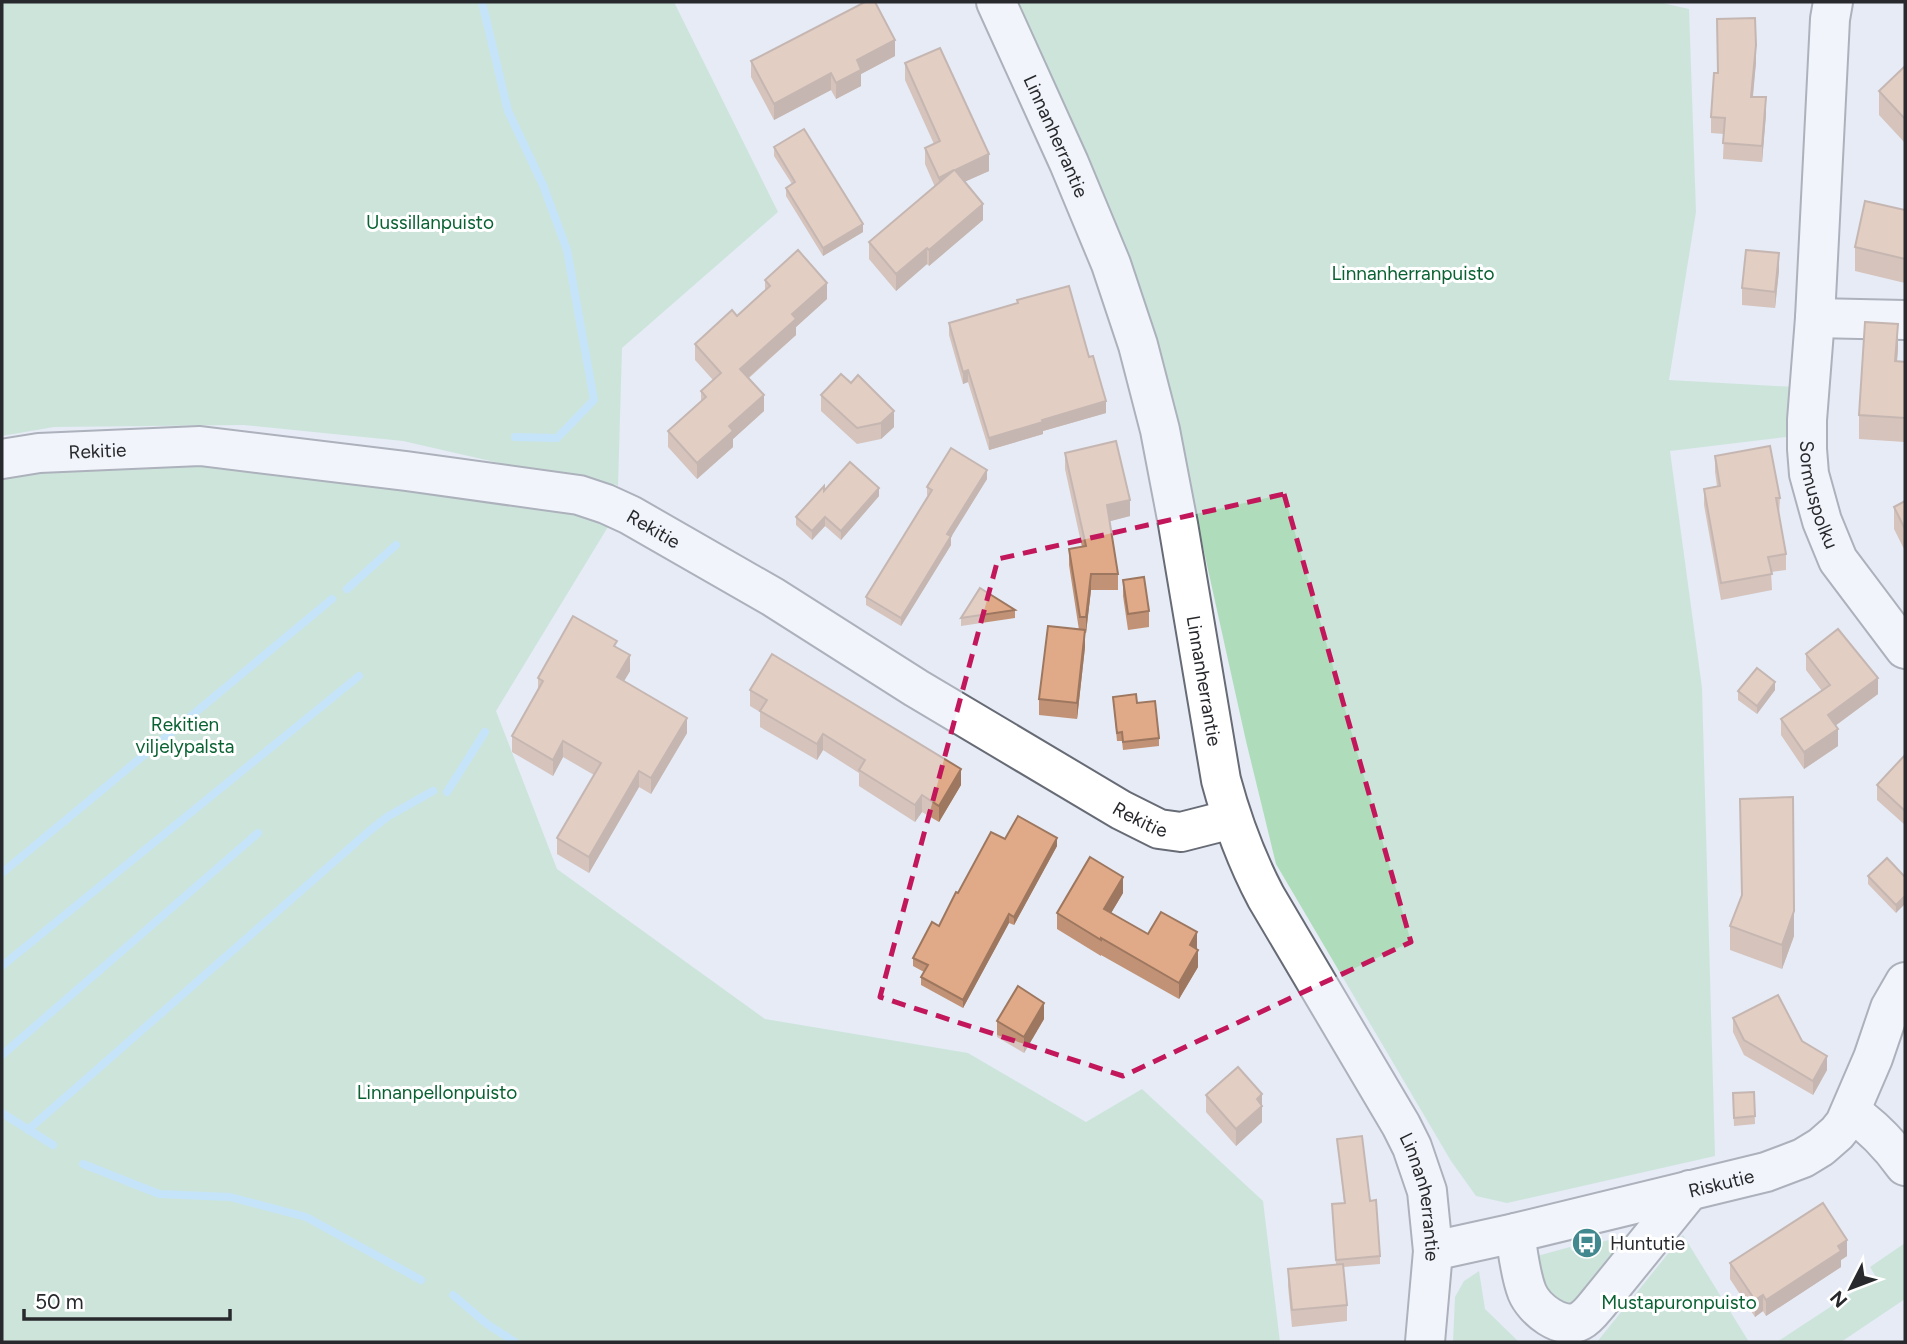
<svg xmlns="http://www.w3.org/2000/svg" width="1907" height="1344" font-family="Figtree,sans-serif">
  <rect width="100%" height="100%" fill="#e6ebf6"/>
  <g fill="#afdcbb">
    <polygon points="2,2 674,2 778,212 622,348 618,486 614,484 613,489 403,441 244,425 54,427 2,436"/>
    <polygon points="1010,2 1658,2 1689,9 1696,212 1669,380 1795,387 1794,436 1670,451 1702,688 1715,1156 1507,1203 1476,1196 1451,1161 1276,864 1246,741 1168,389"/>
    <polygon points="202,455 617,512 496,711 557,869 765,1019 968,1053 1086,1122 1142,1089 1263,1201 1280,1342 2,1342 2,476"/>
    <polygon points="1636,1233 1628,1249 1620,1244 1581,1294 1589,1301 1550,1309 1533,1259 1537,1256 1570,1247 1572,1251 1593,1246 1593,1244"/>
    <polygon points="1683,1235 1749,1342 1597,1342"/>
    <polygon points="1905,1243 1905,1299 1841,1342 1777,1342 1876,1277 1870,1267"/>
    <polygon points="1479,1271 1485,1309 1519,1342 1453,1342 1455,1297 1464,1281"/>
  </g>
  <g fill="none" stroke-linecap="round" stroke-linejoin="round">
    <g stroke="#9edbfd" stroke-width="8">
      <polyline points="482,2 508,111 543,185 567,250 594,400 557,438 515,437"/>
      <polyline points="347,589 396,545"/>
      <polyline points="447,792 485,732"/>
      <polyline points="2,873 332,599"/>
      <polyline points="2,966 359,676"/>
      <polyline points="2,1055 258,833"/>
      <polyline points="2,1113 53,1145"/>
      <polyline points="28,1130 368,832 387,817 433,791"/>
      <polyline points="83,1164 159,1194 230,1197 306,1217 421,1280"/>
      <polyline points="453,1295 487,1324 515,1342"/>
    </g>
    <g stroke="#676b75" stroke-width="42">
      <g id="minor">
        <path id="s1" d="M 996,2 L 1069,163 L 1111,264 L 1138,345 L 1160,430 L 1178,524 L 1221,780 C 1232,821 1246,859 1266,897 L 1401,1125 L 1412,1147 L 1427,1191 L 1433,1251 L 1425,1342"/>
        <path id="s2" d="M 1833,2 L 1830,19 L 1815,318 L 1807,420 L 1807,449 L 1809,474 L 1822,521 L 1838,560 L 1905,649"/>
        <polyline points="1815,318 1905,320"/>
        <path id="s3" d="M 2,459 L 39,453 L 200,446 L 406,471 L 579,495 L 606,504 L 630,515 L 773,597 L 916,688 L 1121,810 L 1159,829 L 1181,832 L 1232,819"/>
        <path d="M 1851,1112 C 1873,1127 1890,1145 1905,1166"/>
        <path d="M 1515,1233 C 1518,1252 1520,1274 1527,1292 C 1534,1309 1561,1331 1580,1321 C 1588,1317 1594,1308 1600,1301 L 1690,1190"/>
        <path id="s4" d="M 1433,1251 L 1515,1233 L 1766,1172 L 1803,1158 L 1821,1147 L 1837,1133 L 1845,1123 L 1873,1058 L 1890,1008 L 1905,982"/>
      </g>
    </g>
    <use href="#minor" stroke="#fff" stroke-width="38"/>
  </g>
  <g fill="#c19275">
    <polygon points="895,56 861,74 861,86 836,99 831,90 774,120 751,77 751,61"/>
    <polygon points="1756,62 1753,97 1766,114 1762,162 1723,159 1724,134 1711,133 1711,117 1718,73"/>
    <polygon points="905,63 989,171 964,182 983,220 929,266 927,264 896,291 869,259 869,242 935,187 925,164 925,148 934,144 905,80"/>
    <polygon points="1905,66 1905,143 1879,115 1879,91"/>
    <polygon points="774,147 863,232 823,256 786,196 786,188 792,184 774,156"/>
    <polygon points="1905,210 1905,283 1855,271 1855,247"/>
    <polygon points="1779,270 1775,308 1742,305 1742,288"/>
    <polygon points="765,280 827,299 796,327 796,335 749,378 764,411 733,439 733,447 697,479 668,447 668,431 701,401 701,391 713,380 695,360 695,344 737,316 765,290"/>
    <polygon points="1017,300 1089,357 1106,413 1043,431 1043,434 989,450 968,382 963,384 949,335 949,323 1017,303"/>
    <polygon points="1898,348 1897,361 1905,362 1905,442 1859,439 1859,415"/>
    <polygon points="851,383 894,427 881,439 857,444 821,411 821,395"/>
    <polygon points="1065,453 1130,516 1110,521 1118,574 1118,590 1091,590 1086,633 1085,633 1085,647 1077,719 1039,715 1039,699 1079,630 1069,565 1069,549 1082,547 1065,469"/>
    <polygon points="1715,456 1780,498 1779,514 1786,554 1786,570 1771,572 1772,590 1721,600 1704,505 1704,489 1717,486 1715,472"/>
    <polygon points="987,479 951,537 951,545 901,626 866,605 866,597 928,496 927,495 927,487"/>
    <polygon points="824,491 879,496 841,540 825,526 812,540 796,525 796,517"/>
    <polygon points="1905,501 1905,551 1894,529 1894,507"/>
    <polygon points="1123,580 1149,611 1149,627 1128,630 1123,596"/>
    <polygon points="1015,610 1015,618 961,626 961,618"/>
    <polygon points="617,648 630,671 624,681 687,733 651,794 639,787 589,873 557,854 557,838 594,775 563,757 553,776 512,752 512,736 538,689 538,678"/>
    <polygon points="1806,654 1878,694 1835,726 1838,746 1804,769 1781,735 1781,719 1822,691 1806,670"/>
    <polygon points="750,690 961,785 939,822 922,812 915,822 859,786 859,773 823,750 817,760 760,727 760,712 750,706"/>
    <polygon points="1775,690 1757,714 1738,700 1738,691"/>
    <polygon points="1113,697 1137,703 1159,738 1159,746 1123,750 1122,741 1117,741"/>
    <polygon points="1905,755 1905,825 1877,800 1877,785"/>
    <polygon points="1005,839 1057,846 1014,925 1009,923 963,1008 921,985 921,977 924,972 913,966 913,958 939,926 958,893"/>
    <polygon points="1868,876 1905,877 1896,913 1868,884"/>
    <polygon points="1123,893 1111,913 1148,934 1197,949 1198,967 1179,999 1101,955 1101,956 1057,929 1057,913"/>
    <polygon points="1730,926 1794,936 1782,969 1730,950"/>
    <polygon points="1733,1018 1802,1041 1827,1070 1813,1095 1744,1055 1733,1032"/>
    <polygon points="1044,1019 1024,1053 997,1037 997,1021"/>
    <polygon points="1905,1065 1905,1084 1904,1082 1904,1066"/>
    <polygon points="1754,1092 1755,1124 1734,1126 1733,1102"/>
    <polygon points="1262,1094 1262,1122 1236,1146 1206,1112 1206,1095"/>
    <polygon points="1337,1139 1370,1201 1380,1256 1380,1264 1343,1267 1347,1305 1347,1321 1292,1327 1288,1286 1288,1269 1336,1265 1332,1204 1344,1203"/>
    <polygon points="1847,1256 1841,1260 1841,1267 1766,1316 1763,1311 1755,1317 1730,1279 1730,1263"/>
    <polygon points="1905,1310 1905,1329 1904,1327 1904,1311"/>
  </g>
  <g fill="#9d775f">
    <polygon points="895,40 895,56 861,74 861,86 836,99 836,83 857,60"/>
    <polygon points="1756,45 1756,62 1751,113 1751,97"/>
    <polygon points="831,73 831,90 774,120 774,104"/>
    <polygon points="1766,97 1766,114 1762,162 1762,146"/>
    <polygon points="989,154 989,171 955,186 955,170"/>
    <polygon points="954,170 939,194 939,178"/>
    <polygon points="983,204 983,220 929,266 929,250"/>
    <polygon points="863,224 863,232 823,256 823,248"/>
    <polygon points="927,248 927,264 896,291 896,274"/>
    <polygon points="1779,253 1779,270 1775,308 1775,292"/>
    <polygon points="827,283 827,299 796,327 796,335 740,385 740,369 792,314"/>
    <polygon points="1898,324 1898,348 1895,385 1895,361"/>
    <polygon points="968,370 968,382 963,384 963,372"/>
    <polygon points="764,395 764,411 733,439 733,447 697,479 697,463 729,426"/>
    <polygon points="1106,401 1106,413 1043,431 1043,434 989,450 989,438 1042,420"/>
    <polygon points="894,411 894,427 881,439 881,423"/>
    <polygon points="987,470 987,479 951,537 951,545 901,626 901,618 947,534"/>
    <polygon points="879,488 879,496 841,540 841,531"/>
    <polygon points="1130,500 1130,516 1107,522 1107,505"/>
    <polygon points="825,517 825,526 812,540 812,531"/>
    <polygon points="1091,574 1091,590 1086,633 1086,617"/>
    <polygon points="1085,630 1085,647 1077,719 1077,703"/>
    <polygon points="630,655 630,671 617,693 617,677"/>
    <polygon points="1878,678 1878,694 1828,731 1828,715"/>
    <polygon points="1775,682 1775,690 1757,714 1757,706"/>
    <polygon points="687,718 687,733 651,794 651,778"/>
    <polygon points="1838,729 1838,746 1804,769 1804,752"/>
    <polygon points="823,734 823,750 817,760 817,744"/>
    <polygon points="563,741 563,757 553,776 553,760"/>
    <polygon points="961,769 961,785 939,822 939,806"/>
    <polygon points="639,771 639,787 589,873 589,857"/>
    <polygon points="922,795 922,812 915,822 915,805"/>
    <polygon points="1057,838 1057,846 1014,925 1014,917"/>
    <polygon points="1123,877 1123,893 1104,925 1104,909"/>
    <polygon points="1905,896 1905,904 1896,913 1896,905"/>
    <polygon points="1794,911 1794,936 1782,969 1782,945"/>
    <polygon points="1009,914 1009,923 963,1008 963,1000"/>
    <polygon points="1197,932 1197,949 1190,962 1190,945"/>
    <polygon points="1198,950 1198,967 1179,999 1179,983"/>
    <polygon points="1044,1003 1044,1019 1024,1053 1024,1037"/>
    <polygon points="1827,1056 1827,1070 1813,1095 1813,1081"/>
    <polygon points="1262,1094 1262,1122 1236,1146 1236,1129 1257,1099"/>
    <polygon points="1847,1240 1847,1256 1841,1260 1841,1267 1766,1316 1766,1300"/>
    <polygon points="1763,1295 1763,1311 1755,1317 1755,1300"/>
  </g>
  <g fill="#e0aa88" stroke="#9d775f" stroke-width="2">
    <polygon points="865,2 875,2 895,40 857,60 861,70 836,83 831,73 774,104 751,61"/>
    <polygon points="1755,18 1756,45 1751,97 1766,97 1762,146 1723,143 1725,118 1711,117 1714,73 1718,73 1717,19"/>
    <polygon points="940,48 989,154 955,170 983,204 929,250 927,248 896,274 869,242 954,170 939,178 925,148 940,141 905,63"/>
    <polygon points="1905,66 1905,119 1879,91"/>
    <polygon points="804,129 863,224 823,248 786,188 795,182 774,147"/>
    <polygon points="1865,201 1905,210 1905,259 1855,247"/>
    <polygon points="798,250 827,283 792,314 796,319 740,369 764,395 729,426 733,431 697,463 668,431 706,397 701,391 721,373 695,344 732,310 737,316 770,286 765,280"/>
    <polygon points="1746,250 1779,253 1775,292 1742,288"/>
    <polygon points="1069,286 1089,357 1093,356 1106,401 1042,420 1043,422 989,438 968,370 963,372 949,323 1018,303 1017,300"/>
    <polygon points="1865,322 1898,324 1895,361 1905,362 1905,418 1859,415"/>
    <polygon points="841,374 851,383 858,375 894,411 881,423 857,428 821,395"/>
    <polygon points="1116,441 1130,500 1107,505 1118,574 1091,574 1086,617 1080,617 1069,549 1086,546 1065,453"/>
    <polygon points="1770,446 1780,498 1776,498 1786,554 1768,557 1772,574 1721,583 1704,489 1720,486 1715,456"/>
    <polygon points="951,448 987,470 947,534 951,536 901,618 866,597 932,490 927,487"/>
    <polygon points="850,462 879,488 841,531 825,517 812,531 796,517 824,486 824,491"/>
    <polygon points="1905,501 1905,529 1894,507"/>
    <polygon points="1144,577 1149,611 1128,614 1123,580"/>
    <polygon points="980,588 1015,610 961,618"/>
    <polygon points="573,616 617,641 614,646 630,655 617,677 687,718 651,778 639,771 589,857 557,838 601,763 563,741 553,760 512,736 543,681 538,678"/>
    <polygon points="1048,626 1085,630 1077,703 1039,699"/>
    <polygon points="1838,629 1878,678 1828,715 1838,729 1804,752 1781,719 1830,685 1806,654"/>
    <polygon points="772,654 961,769 939,806 922,795 915,805 859,770 865,760 823,734 817,744 760,711 767,700 750,690"/>
    <polygon points="1757,668 1775,682 1757,706 1738,691"/>
    <polygon points="1136,694 1137,703 1155,701 1159,738 1123,742 1122,732 1117,733 1113,697"/>
    <polygon points="1905,755 1905,811 1877,785"/>
    <polygon points="1793,797 1794,911 1782,945 1730,926 1742,895 1740,799"/>
    <polygon points="1018,816 1057,838 1014,917 1009,914 963,1000 921,977 928,965 913,958 932,922 939,926 956,892 958,893 991,832 1005,839"/>
    <polygon points="1090,857 1123,877 1104,909 1148,934 1161,912 1197,932 1190,945 1198,950 1179,983 1101,938 1101,940 1057,913"/>
    <polygon points="1887,858 1905,877 1905,896 1896,905 1868,876"/>
    <polygon points="1018,986 1044,1003 1024,1037 997,1021"/>
    <polygon points="1778,995 1802,1041 1827,1056 1813,1081 1744,1040 1733,1018"/>
    <polygon points="1238,1067 1262,1094 1257,1099 1262,1106 1236,1129 1206,1095"/>
    <polygon points="1754,1092 1755,1116 1734,1118 1733,1093"/>
    <polygon points="1362,1136 1370,1201 1376,1200 1380,1256 1336,1260 1332,1204 1345,1203 1337,1139"/>
    <polygon points="1823,1203 1847,1240 1838,1246 1841,1251 1766,1300 1763,1295 1755,1300 1730,1263"/>
    <polygon points="1343,1264 1347,1305 1292,1310 1288,1269"/>
  </g>
  <path d="M0 0H1907V1344H0ZM 1284,494 L 1411,942 L 1123,1076 L 880,997 L 998,559 Z" fill="#e6ebf6" fill-opacity=".55" fill-rule="evenodd"/>
  <path fill="none" stroke="#c2185b" stroke-width="5" stroke-dasharray="14 9" stroke-linejoin="round" d="M 1284,494 L 1411,942 L 1123,1076 L 880,997 L 998,559 Z"/>
  <defs>
    <g id="bus-disc" transform="scale(1.575)"><circle r="9.5" fill="#41888f" stroke="#fff"/><path d="M-5-6H5V4H4V6H2V4H-2V6H-4V4H-5ZM-3.5-4V0h7V-4ZM-3.5 1.2v1.5H-2V1.2ZM2 1.2v1.5H3.5V1.2Z" fill="#fff"/></g>
  </defs>
  <g fill-rule="evenodd">
    <use href="#bus-disc" x="1587" y="1243"/>
  </g>
  <g text-anchor="middle" dominant-baseline="central" stroke-width="6" stroke-linejoin="round" paint-order="stroke">
    <g font-size="19" fill="#28292d" stroke="#fff">
      <text stroke="none"><textPath href="#s1" startOffset="147">Linnanherrantie</textPath></text>
      <text stroke="none"><textPath href="#s3" startOffset="96">Rekitie</textPath></text>
      <text stroke="none"><textPath href="#s2" startOffset="495">Sormuspolku</textPath></text>
      <text stroke="none"><textPath href="#s3" startOffset="663">Rekitie</textPath></text>
      <text stroke="none"><textPath href="#s1" startOffset="714">Linnanherrantie</textPath></text>
      <text stroke="none"><textPath href="#s3" startOffset="1230">Rekitie</textPath></text>
      <text stroke="none"><textPath href="#s4" startOffset="296">Riskutie</textPath></text>
      <text stroke="none"><textPath href="#s1" startOffset="1281">Linnanherrantie</textPath></text>
    </g>
    <g font-size="19" fill="#0a6233" stroke="#fff">
      <text x="430" y="222">Uussillanpuisto</text>
      <text x="1413" y="273">Linnanherranpuisto</text>
      <text x="185" y="724">Rekitien<tspan x="185" dy="22">viljelypalsta</tspan></text>
      <text x="437" y="1092">Linnanpellonpuisto</text>
      <text x="1679" y="1302">Mustapuronpuisto</text>
    </g>
    <g font-size="19" fill="#28292d" stroke="#fff" text-anchor="start">
      <text x="1610" y="1243">Huntutie</text>
    </g>
  </g>
  <rect width="1907" height="1344" fill="none" stroke="#28292d" stroke-width="7"/>
  <g transform="translate(1851 1288) rotate(228)" stroke="#ffffff" stroke-width="5" paint-order="stroke">
  <path d="M0-5L12 26L0 18L-12 26Z" fill="#28292d"/>
  <text y="-10" font-size="19" font-weight="bold" text-anchor="middle" fill="#28292d">N</text>
  </g>
  <path d="M24 1309v10h206v-10" fill="none" stroke="#28292d" stroke-width="3.5"/>
  <text x="35" y="1309" font-size="21" fill="#28292d" stroke="#ffffff" stroke-width="5" paint-order="stroke">50 m</text>
</svg>
